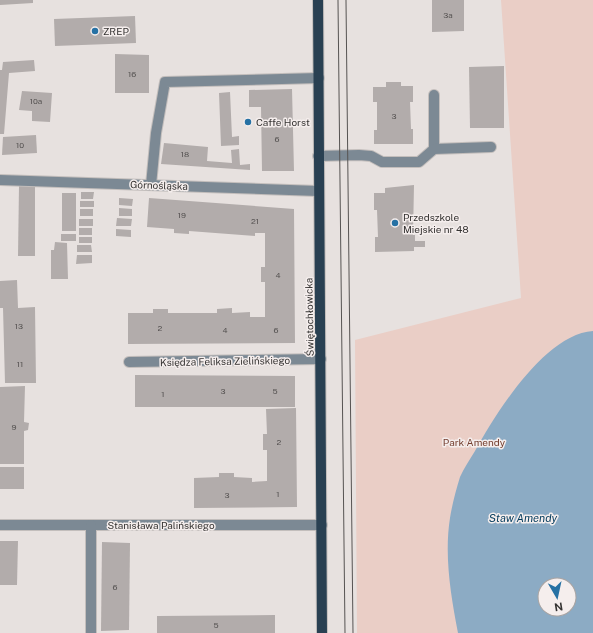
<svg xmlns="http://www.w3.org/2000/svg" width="593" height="633" font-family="'Public Sans',sans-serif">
  <rect width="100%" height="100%" fill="#e7e1df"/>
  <path fill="#eacec6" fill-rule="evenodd" d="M 501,0 L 593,0 L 593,633 L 357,633 L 355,340 L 521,298 ZM 545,585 L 569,585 L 569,609 L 545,609 Z"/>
  <path fill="#8cabc4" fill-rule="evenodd" d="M 593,331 L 593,633 L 458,633 C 451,596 444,556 450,518 C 452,505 456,490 460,477 C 464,468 470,459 475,451 C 496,413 545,334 593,331 ZM 545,585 L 569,585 L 569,609 L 545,609 Z"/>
  <g fill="#b2acab">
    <polygon points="0,0 33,0 33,3 0,5"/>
    <polygon points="432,0 464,0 464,31 432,32"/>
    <polygon points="135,16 136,43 55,46 54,19"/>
    <polygon points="115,54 149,55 149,93 115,93"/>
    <polygon points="34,60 35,71 9,73 4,134 0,134 0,70 2,70 3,62"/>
    <polygon points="504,66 504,128 470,128 469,67"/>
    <polygon points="386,82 401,82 401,86 413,86 413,102 410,102 411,129 413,129 413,144 374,144 374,130 377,130 377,102 373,102 373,87 386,87"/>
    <polygon points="292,89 294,171 262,171 261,107 249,107 249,90"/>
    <polygon points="22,91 52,93 50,122 32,121 32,111 19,110"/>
    <polygon points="230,92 232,137 239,136 239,145 221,146 219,93"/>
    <polygon points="36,135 37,153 2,155 3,137"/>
    <polygon points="164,143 208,147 207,161 232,163 231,150 239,149 240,165 250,164 250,170 161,164"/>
    <polygon points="414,185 413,235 415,235 415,241 425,241 425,247 414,247 414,251 375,252 375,237 378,237 377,210 374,210 374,193 385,193 385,188"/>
    <polygon points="19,186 35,186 35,256 18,256"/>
    <polygon points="81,192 94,192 93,199 81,199"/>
    <rect x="62" y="193" width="14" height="38"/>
    <polygon points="119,198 133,199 132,206 119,205"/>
    <polygon points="149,198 294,209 295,343 128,344 128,313 153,313 153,309 168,309 168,313 217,313 217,309 232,308 232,313 250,312 250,317 265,317 265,282 261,282 261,267 265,267 265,233 255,233 255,236 189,231 189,234 174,233 174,229 147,227"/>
    <rect x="80" y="201" width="14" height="6"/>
    <polygon points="119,208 132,209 132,216 119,216"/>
    <rect x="80" y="209" width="13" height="7"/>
    <polygon points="117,218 132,219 131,226 116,226"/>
    <rect x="79" y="219" width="14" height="7"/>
    <rect x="79" y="228" width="13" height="7"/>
    <polygon points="116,229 131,230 131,237 116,236"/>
    <rect x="61" y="234" width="15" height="7"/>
    <rect x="79" y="237" width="13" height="6"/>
    <polygon points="55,242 67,243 68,279 51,279 51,250 54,250"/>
    <polygon points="77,245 91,245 92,252 77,252"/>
    <polygon points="77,255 92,255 92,263 76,264"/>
    <polygon points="17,280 18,308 35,307 36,383 5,383 3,308 0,308 0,281"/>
    <polygon points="135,375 295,376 295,407 135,407"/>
    <polygon points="25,386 24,422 29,423 28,430 24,431 24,464 0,464 0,387"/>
    <polygon points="296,408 297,507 194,508 194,478 219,477 219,473 234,473 234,477 252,478 252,482 267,481 267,450 263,450 263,434 267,434 266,409"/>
    <rect x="0" y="467" width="24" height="22"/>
    <polygon points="0,541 18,541 17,585 0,585"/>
    <polygon points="102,542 130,543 129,630 101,631"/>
    <polygon points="275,615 275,633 157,633 157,616"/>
  </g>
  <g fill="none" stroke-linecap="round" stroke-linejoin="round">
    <g stroke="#c3bebc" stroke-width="12">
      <g id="minor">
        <polyline points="434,95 434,149"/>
        <polyline points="318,156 359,155 371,156 382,162 419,162 434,149 491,147"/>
        <polyline points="0,180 318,191"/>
        <polyline points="151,185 156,133 165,82 319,78"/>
        <polyline points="129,362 321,359"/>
        <polyline points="0,525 322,525"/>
        <polyline points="91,525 91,633"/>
      </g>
    </g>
    <g stroke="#c3bebc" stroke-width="12">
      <polyline id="major" points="318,0 322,633"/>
    </g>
    <use href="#minor" stroke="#7c8994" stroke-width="10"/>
    <use href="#major" stroke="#294052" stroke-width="10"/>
    <g stroke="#565352" stroke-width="1">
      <polyline points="338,0 345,633"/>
      <polyline points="346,0 353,633"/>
    </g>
  </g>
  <g fill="#2671a4" stroke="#f5eeed" stroke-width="1.5">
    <circle cx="95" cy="31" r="4"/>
    <circle cx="248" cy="122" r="4"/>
    <circle cx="395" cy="223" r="4"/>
  </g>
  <g text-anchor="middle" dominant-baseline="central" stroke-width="3" stroke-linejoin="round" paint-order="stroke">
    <g font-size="8" fill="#545150">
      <text x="448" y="15">3a</text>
      <text x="132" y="74">16</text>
      <text x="36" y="101">10a</text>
      <text x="394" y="116">3</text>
      <text x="277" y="139">6</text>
      <text x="20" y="145">10</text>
      <text x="185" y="154">18</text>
      <text x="182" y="215">19</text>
      <text x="255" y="221">21</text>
      <text x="278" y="275">4</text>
      <text x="19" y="326">13</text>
      <text x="160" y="328">2</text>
      <text x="225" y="330">4</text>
      <text x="276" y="330">6</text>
      <text x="20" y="364">11</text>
      <text x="223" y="391">3</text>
      <text x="275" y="391">5</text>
      <text x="163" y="394">1</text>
      <text x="14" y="427">9</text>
      <text x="279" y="442">2</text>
      <text x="278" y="494">1</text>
      <text x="227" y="495">3</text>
      <text x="115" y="587">6</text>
      <text x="216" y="625">5</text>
    </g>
    <g font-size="10" fill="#353332" stroke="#f5eeed" text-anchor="start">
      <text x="103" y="31">ZREP</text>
      <text x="256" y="122">Caffe Horst</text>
      <text x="403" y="217">Przedszkole<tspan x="403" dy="12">Miejskie nr 48</tspan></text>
    </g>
    <g font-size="10" fill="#353332" stroke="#f5eeed">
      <text transform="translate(159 185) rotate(2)">Górnośląska</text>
      <text transform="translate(309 317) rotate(-91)">Świętochłowicka</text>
      <text transform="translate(225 361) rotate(-1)">Księdza Feliksa Zielińskiego</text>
      <text x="161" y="525">Stanisława Palińskiego</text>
    </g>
    <g font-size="10" fill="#743e2f" stroke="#f5eeed">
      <text x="474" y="442">Park Amendy</text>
    </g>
    <g font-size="11" font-style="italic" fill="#00395b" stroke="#f5eeed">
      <text x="523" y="518">Staw Amendy</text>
    </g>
  </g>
  <g transform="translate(557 597) rotate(171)"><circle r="19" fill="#f5eeed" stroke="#a8a3a2"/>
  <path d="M0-3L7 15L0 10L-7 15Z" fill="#2671a4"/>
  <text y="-6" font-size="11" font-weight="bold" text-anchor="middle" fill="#353332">N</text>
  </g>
</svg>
